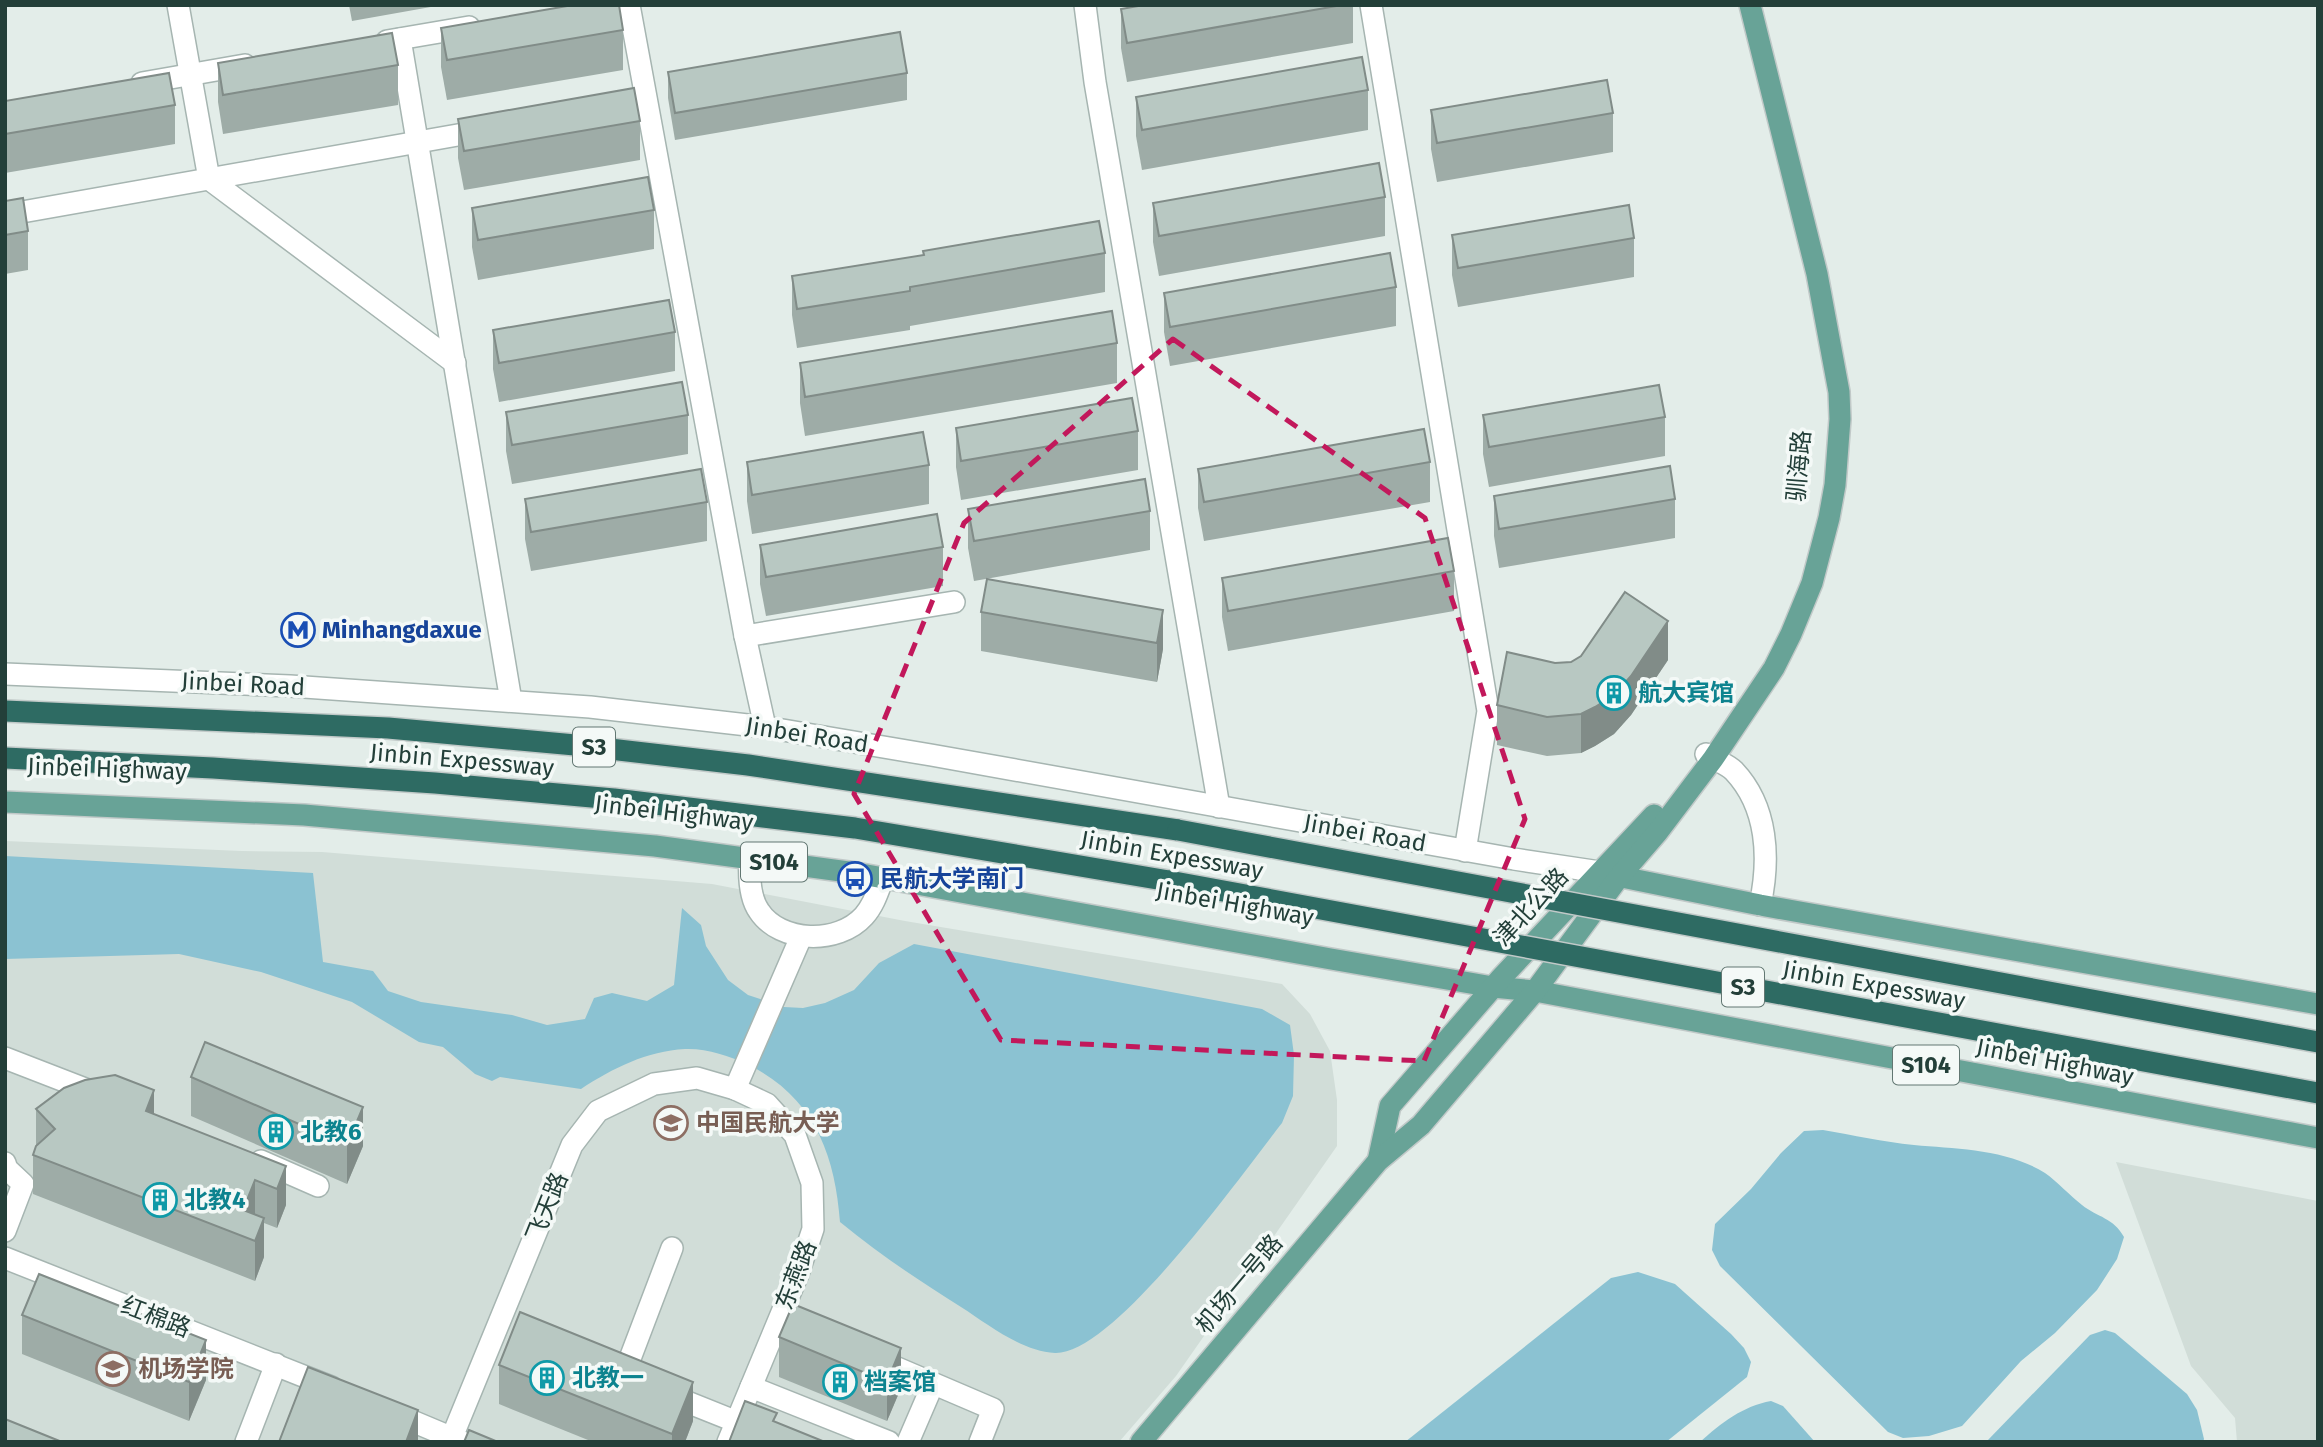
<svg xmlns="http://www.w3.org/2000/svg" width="2323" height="1447" font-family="'Fira Sans','Noto Sans SC',sans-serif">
  <rect width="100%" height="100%" fill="#e3ede9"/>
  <g fill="#d1ddd8">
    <polygon points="5,841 242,851 322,852 712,884 905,921 1282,984 1310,1014 1330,1051 1337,1100 1337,1146 1176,1376 1119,1442 5,1442"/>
    <polygon points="2116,1162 2318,1201 2318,1442 2237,1442 2235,1418 2191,1366"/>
  </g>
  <g fill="#8bc2d2">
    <path d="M 5,856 L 313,873 L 323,962 L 373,971 L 388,991 L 421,1002 L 512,1015 L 547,1025 L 585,1019 L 594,998 L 612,993 L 647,1001 L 674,985 L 682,908 L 701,925 L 706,946 L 728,980 L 748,995 L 784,1007 L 803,1008 L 825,1003 L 854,990 L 879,963 L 914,944 L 1262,1009 L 1290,1025 L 1294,1055 L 1293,1096 L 1282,1123 C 1244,1171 1114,1355 1055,1353 C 1021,1351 989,1325 961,1307 C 918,1280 879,1254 840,1222 C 835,1153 813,1096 747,1064 C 729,1056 706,1048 685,1049 C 647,1051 613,1068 581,1089 L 500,1077 L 492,1081 L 475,1074 L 443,1047 L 419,1042 L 352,1002 L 261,972 L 179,954 L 5,959 Z"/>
    <path d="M 1823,1130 C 1853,1135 1883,1142 1914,1145 C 1957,1149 2007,1149 2045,1173 C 2058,1182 2069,1195 2082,1205 C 2097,1217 2114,1218 2124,1237 L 2117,1259 L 2097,1290 L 2055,1333 L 2021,1361 L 1962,1426 L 1929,1436 L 1903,1438 L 1888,1432 L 1720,1266 L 1712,1250 L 1715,1224 L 1751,1189 L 1781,1153 L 1804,1131 Z"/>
    <polygon points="1638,1272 1675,1284 1731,1334 1744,1348 1751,1362 1747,1377 1666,1442 1405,1442 1611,1278"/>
    <polygon points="2105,1330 2115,1333 2187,1394 2197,1410 2204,1439 2203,1442 1986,1442 2090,1335"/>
    <path d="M 1771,1401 L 1783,1406 L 1815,1442 L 1700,1442 C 1721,1423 1743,1406 1771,1401 Z"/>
  </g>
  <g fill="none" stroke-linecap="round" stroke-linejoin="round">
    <g stroke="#a6b5b1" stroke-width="24">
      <g id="minor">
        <polyline points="178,5 209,179 455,363"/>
        <polyline points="629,5 745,636 954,602"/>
        <polyline points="1085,5 1095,82 1219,807"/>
        <polyline points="1371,5 1488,711 1465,851"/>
        <polyline points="400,39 511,701"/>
        <polyline points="387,41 469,27"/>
        <polyline points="142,83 245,65"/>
        <polyline points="5,215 486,130"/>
        <polyline points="745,636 765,727"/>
        <polyline points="5,674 290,686 590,707 765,727 931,755 1514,859 1600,872"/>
        <path d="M 1706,754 C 1715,760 1727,764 1734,771 C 1768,807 1770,859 1760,905"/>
        <path d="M 750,859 C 749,875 749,897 759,911 C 780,943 838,945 864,916 C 874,905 878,891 883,878"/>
        <polyline points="5,1058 98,1094"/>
        <polyline points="735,1089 801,937"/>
        <polyline points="261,1161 318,1186"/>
        <polyline points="5,1163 7,1169 23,1184 5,1231"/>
        <polyline points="5,1258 331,1387"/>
        <polyline points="876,1359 993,1409 980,1442"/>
        <polyline points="623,1377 672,1248"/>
        <polyline points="751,1387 889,1442"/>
        <polyline points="667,1394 787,1442"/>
        <polyline points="393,1413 462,1442"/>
        <polyline points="246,1442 276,1364"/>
        <polyline points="450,1442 572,1145 598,1111 654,1084 697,1078 735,1089 767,1104 795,1135 812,1183 813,1229 798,1274 728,1442"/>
        <polyline points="908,1442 933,1384"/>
      </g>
    </g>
    <g stroke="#c1c9c8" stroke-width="24">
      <g id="major">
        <polyline points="5,802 304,815 655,846 856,873 1331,959 1493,987 1535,991 2318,1138"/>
        <polyline points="1607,874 1760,905 2318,1004"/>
        <polyline points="1378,1161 1390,1106 1501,978 1654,815"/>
        <polyline points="1141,1442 1378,1161 1421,1125 1535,991 1619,877 1657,833 1713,759 1774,668 1791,634 1812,583 1829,518 1835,485 1840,419 1839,392 1817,274 1750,5"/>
      </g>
    </g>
    <g stroke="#c1c9c8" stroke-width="24">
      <g id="highway">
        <polyline points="5,711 388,728 575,745 748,765 1178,830"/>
        <polyline points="5,758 213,768 435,783 614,799 855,828 1169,881"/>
      </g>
    </g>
    <use href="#minor" stroke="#fff" stroke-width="21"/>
    <use href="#major" stroke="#68a397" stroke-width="21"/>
    <use href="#highway" stroke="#2e6b63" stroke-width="21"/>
    <g stroke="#c1c9c8" stroke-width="24" stroke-linecap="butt">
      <g id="highway-bridge">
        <polyline points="1178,830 2318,1042"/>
        <polyline points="1169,881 2318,1093"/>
      </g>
    </g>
    <use href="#highway-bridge" stroke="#2e6b63" stroke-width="21"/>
  </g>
  <g fill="#9eaca7">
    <polygon points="349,5 442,5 352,21"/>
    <polygon points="1144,5 1353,5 1353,43 1127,82 1121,48 1121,9"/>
    <polygon points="441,28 623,30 623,70 447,100 441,67"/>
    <polygon points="218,63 398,65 398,105 223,134 218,102"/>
    <polygon points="668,72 907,73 907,100 675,140 668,98"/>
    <polygon points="1368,90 1368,130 1142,170 1136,136 1136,97"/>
    <polygon points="5,101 175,105 175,144 5,173"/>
    <polygon points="1431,110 1613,113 1613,152 1437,182 1431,149"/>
    <polygon points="458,119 640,121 640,160 464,190 458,158"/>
    <polygon points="1385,197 1385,236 1159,276 1153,242 1153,203"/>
    <polygon points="5,201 28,231 28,270 5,274"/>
    <polygon points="472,208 654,210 654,249 478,280 472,247"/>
    <polygon points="1452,235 1634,238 1634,277 1458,307 1452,275"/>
    <polygon points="923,251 1105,253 1105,292 910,326 910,330 797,348 792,315 792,276 923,255"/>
    <polygon points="1396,287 1396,326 1170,366 1164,332 1164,293"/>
    <polygon points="493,330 675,332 675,371 499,402 493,369"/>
    <polygon points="1117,343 1117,383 805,436 800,403 800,363"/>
    <polygon points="506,412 688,415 688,454 512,484 506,451"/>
    <polygon points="1483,415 1665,417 1665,456 1489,487 1483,454"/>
    <polygon points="956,428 1138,431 1138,470 961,500 956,467"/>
    <polygon points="747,462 929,465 929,504 752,534 747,501"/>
    <polygon points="1430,462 1430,502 1204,541 1198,508 1198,469"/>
    <polygon points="1494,496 1675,499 1675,538 1499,568 1494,536"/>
    <polygon points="525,499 707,502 707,541 531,571 525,539"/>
    <polygon points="968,509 1150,511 1150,550 974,581 968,548"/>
    <polygon points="760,545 943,547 943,586 766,616 760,584"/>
    <polygon points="1454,571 1454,611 1228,651 1222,617 1222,578"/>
    <polygon points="1163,610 1163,649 1157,682 981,651 981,612"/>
    <polygon points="1668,660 1631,715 1614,734 1595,746 1581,753 1547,756 1497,745 1497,705 1555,663"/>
    <polygon points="191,1077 363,1146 347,1184 191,1116"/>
    <polygon points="36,1109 154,1115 286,1166 286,1205 277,1228 264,1223 264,1257 255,1281 33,1194 33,1155 36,1147"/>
    <polygon points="22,1315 206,1380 189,1421 22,1354"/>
    <polygon points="779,1337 901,1388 887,1421 779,1377"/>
    <polygon points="499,1365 693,1421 685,1442 593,1442 499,1404"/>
  </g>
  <g fill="#818c88">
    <polygon points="1163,610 1163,649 1157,682 1157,643"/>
    <polygon points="1668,621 1668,660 1631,715 1614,734 1595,746 1581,753 1581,714"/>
    <polygon points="154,1090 154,1129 146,1111"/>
    <polygon points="363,1107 363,1146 347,1184 347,1145"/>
    <polygon points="286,1166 286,1205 277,1228 277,1189"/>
    <polygon points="255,1180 255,1219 243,1210"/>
    <polygon points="264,1218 264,1257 255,1281 255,1241"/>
    <polygon points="206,1340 206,1380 189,1421 189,1382"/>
    <polygon points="901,1348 901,1388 887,1421 887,1382"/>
    <polygon points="693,1382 693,1421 685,1442 672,1442 672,1434"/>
    <polygon points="418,1410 418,1442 406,1442"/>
  </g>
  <g fill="#b8c8c2" stroke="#818c88" stroke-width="2">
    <polygon points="573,5 619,5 623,30 447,60 441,28"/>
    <polygon points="1144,5 1342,5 1127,43 1121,9"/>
    <polygon points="900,32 907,73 675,113 668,72"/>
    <polygon points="392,33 398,65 223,95 218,63"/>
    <polygon points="1362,57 1368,90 1142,130 1136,97"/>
    <polygon points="169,73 175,105 5,134 5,101"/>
    <polygon points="1607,80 1613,113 1437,143 1431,110"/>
    <polygon points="634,88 640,121 464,151 458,119"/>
    <polygon points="1379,163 1385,197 1159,236 1153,203"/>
    <polygon points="648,177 654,210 478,240 472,208"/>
    <polygon points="23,198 28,231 5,235 5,201"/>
    <polygon points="1629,205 1634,238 1458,268 1452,235"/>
    <polygon points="1099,221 1105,253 910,287 910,291 797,309 792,276 924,255 923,251"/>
    <polygon points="1390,253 1396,287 1170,327 1164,293"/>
    <polygon points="669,300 675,332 499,363 493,330"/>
    <polygon points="1112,311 1117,343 805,397 800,363"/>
    <polygon points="682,382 688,415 512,445 506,412"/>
    <polygon points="1659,385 1665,417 1489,447 1483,415"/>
    <polygon points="1132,398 1138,431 961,461 956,428"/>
    <polygon points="1424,429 1430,462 1204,502 1198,469"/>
    <polygon points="923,432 929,465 752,495 747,462"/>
    <polygon points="1670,466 1675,499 1499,529 1494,496"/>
    <polygon points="701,469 707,502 531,532 525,499"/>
    <polygon points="1145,479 1150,511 974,541 968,509"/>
    <polygon points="937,514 943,547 766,577 760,545"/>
    <polygon points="1448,538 1454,571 1228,611 1222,578"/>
    <polygon points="987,579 1163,610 1157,643 981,612"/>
    <polygon points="1625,592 1668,621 1631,676 1614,695 1595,707 1581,714 1547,717 1497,705 1507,652 1555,663 1571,662 1581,656"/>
    <polygon points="205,1042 363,1107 347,1145 191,1077"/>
    <polygon points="115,1075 154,1090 146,1111 286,1166 277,1189 255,1180 243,1210 264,1218 255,1241 33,1155 36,1146 55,1129 36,1109 64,1088 85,1080"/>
    <polygon points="39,1274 206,1340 189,1382 22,1315"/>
    <polygon points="793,1304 901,1348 887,1382 779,1337"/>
    <polygon points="520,1312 693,1382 672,1434 499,1365"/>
    <polygon points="308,1367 418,1410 406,1442 279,1442"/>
    <polygon points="745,1401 777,1413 773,1421 825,1442 729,1442"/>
    <polygon points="5,1419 62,1442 5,1442"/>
    <polygon points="469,1430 498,1442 464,1442"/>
  </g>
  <path fill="none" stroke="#c2185b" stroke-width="5" stroke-dasharray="14 9" stroke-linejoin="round" d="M 1173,339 L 1425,518 L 1525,819 L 1424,1061 L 1001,1040 L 854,794 L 964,523 Z"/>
  <defs>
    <g id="metro-ring" transform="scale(1.75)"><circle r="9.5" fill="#f4f9f7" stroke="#1a4fb4" stroke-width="1.5"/><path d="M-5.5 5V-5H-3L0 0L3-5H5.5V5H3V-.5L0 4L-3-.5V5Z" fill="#1a4fb4"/></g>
    <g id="building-ring" transform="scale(1.75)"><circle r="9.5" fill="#f4f9f7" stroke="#0f9aa8" stroke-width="1.5"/><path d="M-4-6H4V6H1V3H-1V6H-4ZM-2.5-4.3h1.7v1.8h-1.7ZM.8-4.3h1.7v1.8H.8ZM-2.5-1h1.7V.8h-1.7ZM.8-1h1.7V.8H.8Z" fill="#0f9aa8"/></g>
    <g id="bus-ring" transform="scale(1.75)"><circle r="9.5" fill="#f4f9f7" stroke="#1a4fb4" stroke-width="1.5"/><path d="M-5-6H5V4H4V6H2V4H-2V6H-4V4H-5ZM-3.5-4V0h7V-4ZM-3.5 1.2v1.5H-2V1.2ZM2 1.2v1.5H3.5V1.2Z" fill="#1a4fb4"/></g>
    <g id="university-ring" transform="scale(1.75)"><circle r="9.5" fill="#f4f9f7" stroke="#8d6e63" stroke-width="1.5"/><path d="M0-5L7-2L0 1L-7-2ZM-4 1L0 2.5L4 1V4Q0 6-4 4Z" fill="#8d6e63"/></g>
  </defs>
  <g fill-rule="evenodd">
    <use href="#metro-ring" x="298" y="630"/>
    <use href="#building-ring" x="1614" y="693"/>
    <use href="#bus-ring" x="855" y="879"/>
    <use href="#university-ring" x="671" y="1123"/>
    <use href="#building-ring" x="276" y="1132"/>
    <use href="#building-ring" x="160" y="1200"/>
    <use href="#university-ring" x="113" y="1369"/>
    <use href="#building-ring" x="547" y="1378"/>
    <use href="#building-ring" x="840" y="1382"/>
  </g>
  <g text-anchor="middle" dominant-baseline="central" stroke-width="7" stroke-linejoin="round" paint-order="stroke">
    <g fill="#f4f9f7" stroke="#627772" stroke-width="2">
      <rect x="573" y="727.5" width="42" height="39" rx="5"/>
      <rect x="741" y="842.5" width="66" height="39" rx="5"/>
      <rect x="1722" y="967.5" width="42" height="39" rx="5"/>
      <rect x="1893" y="1045.5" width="66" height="39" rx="5"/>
    </g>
    <g font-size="23" font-weight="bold" fill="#233f39">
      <text x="594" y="747">S3</text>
      <text x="774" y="862">S104</text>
      <text x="1743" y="987">S3</text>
      <text x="1926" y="1065">S104</text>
    </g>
    <g font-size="24" fill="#233f39" stroke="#f4f9f7">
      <text transform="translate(1799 466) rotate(-85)">驯海路</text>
      <text transform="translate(243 684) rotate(3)">Jinbei Road</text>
      <text transform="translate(807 735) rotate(9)">Jinbei Road</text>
      <text transform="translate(462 760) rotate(5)">Jinbin Expessway</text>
      <text transform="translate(107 769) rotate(2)">Jinbei Highway</text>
      <text transform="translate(674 813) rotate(7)">Jinbei Highway</text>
      <text transform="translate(1365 833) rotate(10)">Jinbei Road</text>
      <text transform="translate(1172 855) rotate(10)">Jinbin Expessway</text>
      <text transform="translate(1235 904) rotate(10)">Jinbei Highway</text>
      <text transform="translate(1531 907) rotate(-47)">津北公路</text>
      <text transform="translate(1874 985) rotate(10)">Jinbin Expessway</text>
      <text transform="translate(2055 1062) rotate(11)">Jinbei Highway</text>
      <text transform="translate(547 1207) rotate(-68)">飞天路</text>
      <text transform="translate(796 1275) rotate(-69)">东燕路</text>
      <text transform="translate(1239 1284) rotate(-50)">机场一号路</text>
      <text transform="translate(156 1317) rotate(21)">红棉路</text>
    </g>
    <g font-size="24" font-weight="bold" fill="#164399" stroke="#f4f9f7" text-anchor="start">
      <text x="322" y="630">Minhangdaxue</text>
      <text x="880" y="879">民航大学南门</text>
    </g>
    <g font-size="24" font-weight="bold" fill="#0d838f" stroke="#f4f9f7" text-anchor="start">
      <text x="1638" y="693">航大宾馆</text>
      <text x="300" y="1132">北教6</text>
      <text x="184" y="1200">北教4</text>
      <text x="572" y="1378">北教一</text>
      <text x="864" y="1382">档案馆</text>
    </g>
    <g font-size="24" font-weight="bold" fill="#785e54" stroke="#f4f9f7" text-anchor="start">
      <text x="696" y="1123">中国民航大学</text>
      <text x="138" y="1369">机场学院</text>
    </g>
  </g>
  <rect width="2323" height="1447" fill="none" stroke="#233f39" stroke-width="14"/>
</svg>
